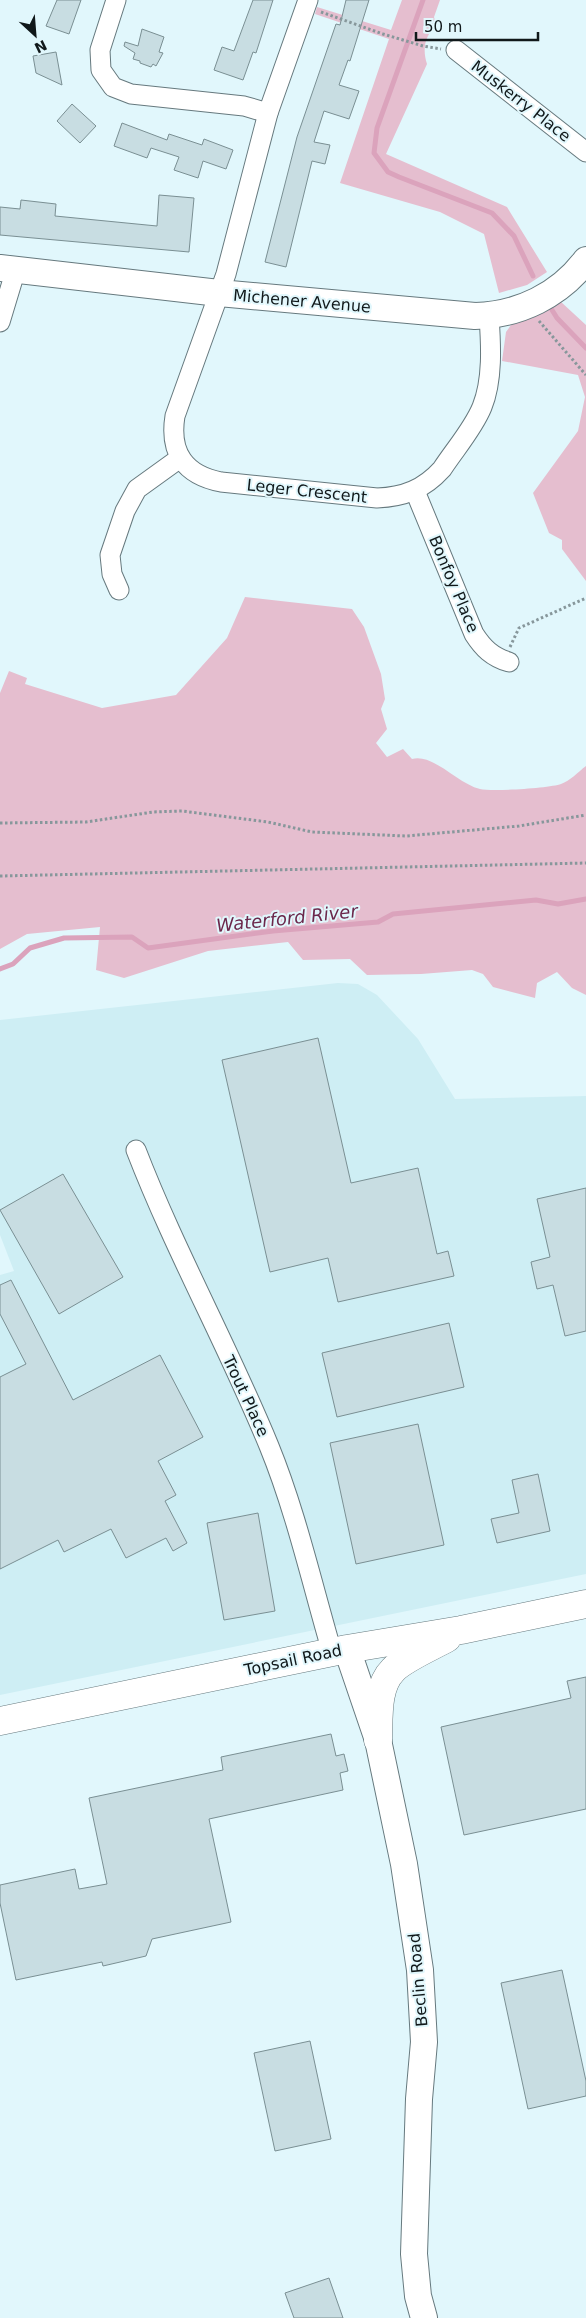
<svg xmlns="http://www.w3.org/2000/svg" width="586" height="2318" font-family="'DejaVu Sans',sans-serif">
  <rect width="100%" height="100%" fill="#e1f7fc"/>
  <polygon fill="#ceeef4" points="338,983 358,984 377,995 418,1039 455,1099 586,1096 586,1574 0,1695 0,1275 14,1271 0,1235 0,1020"/>
  <g fill="#e5becf">
    <path d="M 402,0 L 440,0 L 434,17 L 436,25 C 425,36 422,49 427,64 L 386,154 L 507,207 L 547,272 L 527,285 L 499,293 L 484,234 L 440,212 L 340,183 L 389,39 L 315,14 L 317,7 L 391,30 Z"/>
    <polygon points="560,301 586,325 586,581 562,549 562,540 549,533 533,493 578,431 585,397 578,375 502,361 506,332 511,325"/>
    <path d="M 245,597 L 352,609 L 364,627 L 381,674 L 385,699 L 381,709 L 387,729 L 376,743 L 387,757 L 403,749 L 412,759 C 433,753 458,784 480,789 C 492,792 550,788 561,784 C 570,781 578,772 586,766 L 586,995 L 572,988 L 557,972 L 537,983 L 535,998 L 493,987 L 483,974 L 472,970 L 421,974 L 367,975 L 350,959 L 303,960 L 288,942 L 208,951 L 124,978 L 96,970 L 100,927 L 27,934 L 0,949 L 0,693 L 9,671 L 27,678 L 25,684 L 102,708 L 176,695 L 227,638 Z"/>
  </g>
  <g fill="none" stroke-linecap="round" stroke-linejoin="round">
    <g stroke="#dba3bc" stroke-width="5">
      <polyline points="423,0 377,128 374,153 388,172 399,177 492,213 514,236 533,276"/>
      <polyline points="552,310 557,318 586,348"/>
      <polyline points="0,969 13,964 30,948 64,938 132,937 148,948 273,931 378,922 393,914 536,900 558,904 586,899"/>
    </g>
  </g>
  <g fill="#c8dde2" stroke="#7a8f93">
    <polygon points="57,0 81,0 69,34 46,26"/>
    <polygon points="253,0 273,0 256,53 253,52 243,80 214,70 222,47 234,51"/>
    <polygon points="346,0 369,0 350,61 348,60 339,85 359,91 349,119 324,111 314,142 330,145 325,164 312,161 286,267 265,262 297,137 336,24 340,25"/>
    <polygon points="142,29 164,37 159,52 163,53 156,66 153,64 151,67 140,63 140,61 133,59 135,53 124,46 125,42 138,46"/>
    <polygon points="56,52 62,85 36,73 33,56"/>
    <polygon points="72,104 96,126 80,143 57,121"/>
    <polygon points="122,123 167,140 169,134 202,145 204,139 233,150 226,169 203,161 198,178 174,170 179,157 151,148 147,158 114,146"/>
    <polygon points="159,195 194,198 189,252 0,235 0,207 20,209 21,200 56,204 55,216 157,226"/>
    <polygon points="318,1038 351,1183 418,1168 437,1254 448,1251 454,1276 338,1302 328,1258 270,1272 222,1060"/>
    <polygon points="63,1174 123,1277 59,1314 0,1210"/>
    <polygon points="586,1188 586,1331 565,1336 553,1285 537,1289 531,1262 550,1257 537,1199"/>
    <polygon points="11,1280 73,1400 160,1355 203,1437 158,1461 176,1495 165,1501 187,1543 173,1551 166,1538 126,1558 111,1529 64,1552 58,1540 0,1569 0,1377 26,1364 0,1314 0,1285"/>
    <polygon points="449,1323 464,1387 337,1417 322,1353"/>
    <polygon points="418,1424 444,1545 356,1564 330,1443"/>
    <polygon points="538,1474 550,1531 497,1543 491,1519 519,1513 512,1480"/>
    <polygon points="258,1513 275,1611 224,1620 207,1523"/>
    <polygon points="586,1677 586,1809 464,1835 441,1727 571,1698 567,1681"/>
    <polygon points="331,1734 336,1756 344,1754 348,1771 340,1773 343,1790 209,1819 231,1922 152,1939 146,1956 103,1966 102,1962 16,1980 0,1903 0,1885 75,1869 79,1889 107,1884 89,1798 223,1770 221,1757"/>
    <polygon points="562,1970 586,2081 586,2096 528,2109 501,1983"/>
    <polygon points="310,2041 331,2139 275,2151 254,2053"/>
    <polygon points="329,2278 343,2318 294,2318 285,2293"/>
  </g>
  <g fill="none" stroke-linecap="round" stroke-linejoin="round">
    <g stroke="#66797e" stroke-width="21">
      <g id="street">
        <polyline points="116,0 100,50 101,70 113,87 131,94 244,106 268,113"/>
        <path d="M 308,0 L 268,113 L 226,274 L 175,416 C 169,453 185,475 221,482 L 377,498 C 404,497 424,489 442,469 C 455,449 473,429 482,407 C 493,380 491,345 489,316"/>
        <polyline points="456,50 586,152"/>
        <polyline points="0,322 16,269"/>
        <path d="M 415,491 L 474,634 C 483,648 492,657 509,662"/>
        <polyline points="119,590 112,574 110,555 125,511 137,489 180,458"/>
        <path d="M 136,1150 C 175,1251 228,1346 269,1446 C 296,1512 312,1584 332,1652"/>
      </g>
    </g>
    <g stroke="#66797e" stroke-width="28">
      <g id="secondary">
        <path d="M 0,268 L 219,293 L 475,316 C 519,315 560,295 586,260"/>
        <polyline points="347,1649 378,1740 404,1864 420,1970 424,2042 419,2099 414,2254 418,2296 424,2318"/>
      </g>
    </g>
    <g stroke="#66797e" stroke-width="29">
      <g id="primary">
        <polyline points="0,1721 347,1649 461,1630 586,1604"/>
        <path d="M 378,1740 C 379,1718 376,1687 393,1670 C 403,1659 433,1646 447,1638"/>
      </g>
    </g>
    <g stroke="#87979b" stroke-width="3" stroke-dasharray="2.5 2.5" stroke-linecap="butt">
      <polyline points="321,12 383,34 423,46 441,49"/>
      <polyline points="539,321 586,375"/>
      <polyline points="510,647 519,628 586,598"/>
      <polyline points="0,823 86,822 153,812 182,811 268,822 312,832 406,836 519,826 586,815"/>
      <polyline points="0,876 586,863"/>
    </g>
    <use href="#street" stroke="#fff" stroke-width="19"/>
    <use href="#secondary" stroke="#fff" stroke-width="26"/>
    <use href="#primary" stroke="#fff" stroke-width="28"/>
  </g>
  <g text-anchor="middle" dominant-baseline="central" stroke-width="4" stroke-linejoin="round" paint-order="stroke">
    <g font-size="16" fill="#10181a" stroke="#e1f7fc">
      <text transform="translate(521 101) rotate(38)">Muskerry Place</text>
      <text transform="translate(302 301) rotate(5)">Michener Avenue</text>
      <text transform="translate(307 491) rotate(6)">Leger Crescent</text>
      <text transform="translate(454 584) rotate(67)">Bonfoy Place</text>
      <text transform="translate(246 1396) rotate(65)">Trout Place</text>
      <text transform="translate(293 1660) rotate(-12)">Topsail Road</text>
      <text transform="translate(418 1980) rotate(-95)">Beclin Road</text>
    </g>
    <g font-size="18" font-style="italic" fill="#6b274b" stroke="#e1f7fc">
      <text transform="translate(287 918) rotate(-6)">Waterford River</text>
    </g>
  </g>
  <g transform="translate(35 35) rotate(154)" stroke="#e1f7fc" stroke-width="4" paint-order="stroke">
  <path d="M0-4L9 19L0 12L-9 19Z" fill="#10181a"/>
  <text y="-8" font-size="14" font-weight="bold" text-anchor="middle" fill="#10181a">N</text>
  </g>
  <path d="M416 32v8h122v-8" fill="none" stroke="#10181a" stroke-width="2.5"/>
  <text x="424" y="32" font-size="15" fill="#10181a" stroke="#e1f7fc" stroke-width="4" paint-order="stroke">50 m</text>
</svg>
